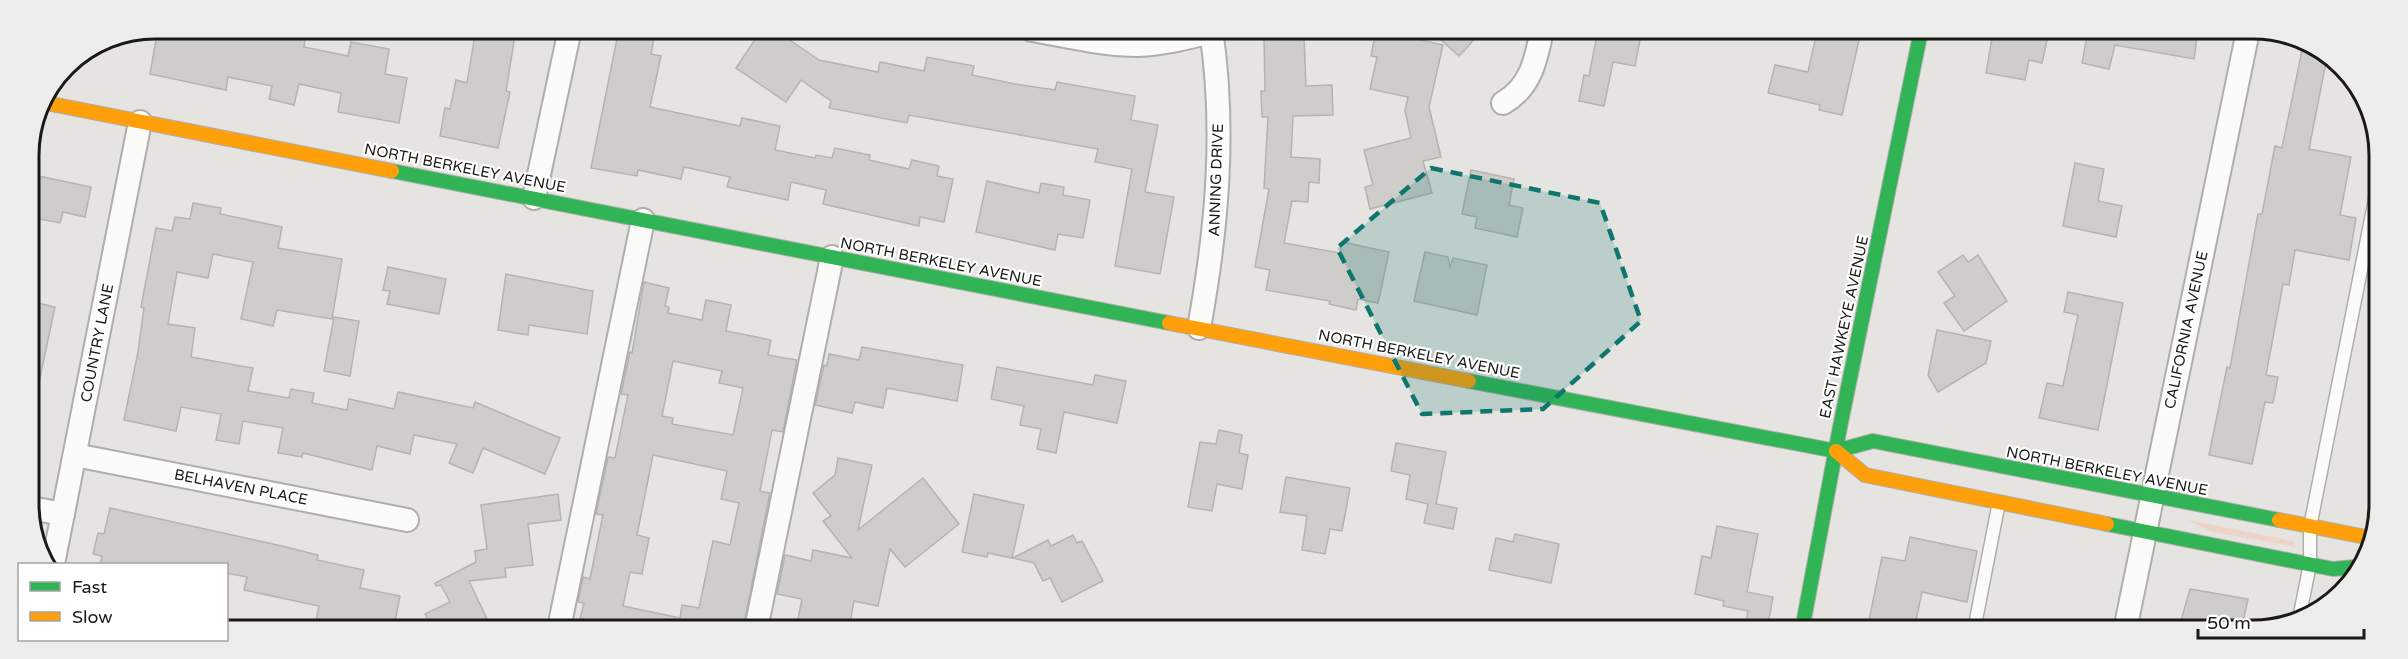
<svg xmlns="http://www.w3.org/2000/svg" width="2408" height="659" font-family="'Varela Round',sans-serif">
  <rect width="100%" height="100%" fill="#e6e4e0"/>
  <polygon fill="#eed4c8" points="2188,520 2293,541 2296,547 2209,531"/>
  <g fill="#cecdc9" stroke="#b4b3b0" stroke-width="1.5" fill-rule="evenodd">
    <polygon points="158,28 240,29 305,40 304,47 348,56 351,42 389,49 385,74 407,78 399,123 338,112 341,93 299,84 294,105 269,99 272,86 228,77 226,90 150,74"/>
    <polygon points="476,29 516,29 506,91 510,92 498,148 440,136 445,108 450,109 456,80 467,83"/>
    <polygon points="619,29 656,29 651,54 661,56 650,107 740,126 742,118 780,126 775,150 815,158 816,155 832,158 835,148 870,155 869,160 909,169 912,160 939,166 937,176 953,179 944,222 920,217 919,226 823,204 826,190 791,182 788,200 727,187 730,177 684,167 681,179 638,170 637,176 591,168"/>
    <polygon points="762,29 774,38 778,32 819,60 878,72 880,62 924,71 927,57 974,66 972,75 1015,84 1055,90 1057,82 1135,96 1131,120 1158,125 1145,192 1174,197 1160,274 1115,266 1132,169 1095,162 1098,149 909,115 907,123 829,108 831,101 801,80 786,102 736,68"/>
    <polygon points="1376,30 1443,45 1429,107 1441,157 1423,161 1432,193 1370,209 1365,187 1373,185 1364,150 1411,138 1405,111 1408,97 1370,89 1377,57 1371,56"/>
    <polygon points="1430,30 1483,30 1459,56"/>
    <polygon points="1598,30 1642,30 1635,66 1613,62 1604,106 1579,101 1584,75 1589,76"/>
    <polygon points="1817,31 1859,40 1842,115 1819,110 1820,105 1768,93 1775,65 1808,72"/>
    <polygon points="2002,31 2049,31 2042,63 2029,60 2025,80 1986,73 1992,38 2000,40"/>
    <polygon points="2088,31 2198,31 2194,59 2115,45 2109,69 2082,63"/>
    <polygon points="1304,36 1306,86 1332,85 1333,115 1293,116 1291,157 1320,159 1319,183 1309,182 1308,202 1292,201 1284,243 1340,253 1342,242 1389,252 1378,303 1358,299 1356,310 1329,304 1330,301 1266,290 1270,270 1255,267 1269,189 1264,188 1268,117 1262,117 1261,91 1265,91 1264,37"/>
    <polygon points="2303,45 2327,57 2309,149 2351,157 2340,215 2356,218 2349,260 2295,250 2289,285 2283,284 2266,375 2278,377 2273,403 2265,402 2252,464 2209,455 2227,367 2230,368 2258,214 2262,214 2275,146 2282,148"/>
    <polygon points="2075,163 2104,169 2098,201 2122,206 2116,237 2063,226"/>
    <polygon points="1471,170 1514,179 1509,205 1523,208 1517,237 1475,228 1477,217 1462,214"/>
    <polygon points="29,174 91,187 85,217 63,212 60,223 29,217"/>
    <polygon points="987,181 1039,193 1041,183 1064,187 1063,195 1090,200 1083,238 1058,234 1055,250 976,232"/>
    <polygon points="193,203 221,208 220,214 282,227 278,248 342,259 332,319 277,310 273,326 241,319 253,262 213,254 208,278 177,272 168,324 195,328 191,357 253,368 248,391 289,398 291,389 314,393 312,403 347,410 349,399 394,409 398,392 473,408 475,402 560,438 545,474 483,448 473,473 449,463 457,444 414,435 410,454 377,446 372,470 303,453 302,457 278,453 283,428 243,421 239,444 216,440 221,414 181,407 176,431 124,420 138,352 144,308 141,307 156,228 172,231 175,217 190,219"/>
    <polygon points="1425,252 1448,257 1450,268 1453,258 1487,265 1477,315 1414,301"/>
    <polygon points="1963,255 1968,262 1978,255 2007,301 1964,331 1944,303 1955,296 1938,272"/>
    <polygon points="388,267 446,279 439,314 387,304 390,291 383,290"/>
    <polygon points="506,274 593,291 587,334 529,325 528,335 498,330"/>
    <path d="M 644,282 L 669,288 L 665,306 L 669,307 L 668,313 L 702,320 L 706,300 L 731,305 L 726,331 L 771,340 L 768,355 L 797,360 L 783,432 L 772,430 L 760,491 L 770,493 L 743,629 L 578,628 L 584,603 L 578,602 L 583,577 L 590,579 L 603,515 L 596,514 L 608,457 L 615,458 L 628,395 L 621,394 L 630,352 L 632,353 ZM 673,361 L 722,371 L 719,383 L 743,388 L 733,435 L 672,424 L 673,418 L 662,416 ZM 653,455 L 727,471 L 721,499 L 739,503 L 730,545 L 713,541 L 699,608 L 682,605 L 680,618 L 623,606 L 630,572 L 642,574 L 649,538 L 637,535 Z"/>
    <polygon points="2068,292 2123,303 2098,430 2039,418 2047,383 2063,386 2078,315 2064,312"/>
    <polygon points="30,301 55,307 38,387 30,387"/>
    <polygon points="334,317 359,321 350,376 324,371"/>
    <polygon points="1937,330 1991,341 1986,363 1938,392 1928,375"/>
    <polygon points="862,347 963,365 957,401 887,388 883,408 855,402 852,413 815,405 824,365 827,366 829,354 859,360"/>
    <polygon points="997,367 1093,385 1095,375 1126,381 1117,423 1064,412 1056,453 1037,449 1041,429 1020,425 1024,406 991,399"/>
    <polygon points="1219,430 1242,435 1239,453 1248,455 1242,489 1217,484 1212,511 1188,507 1200,442 1216,444"/>
    <polygon points="1396,443 1446,452 1436,504 1457,508 1453,529 1424,523 1428,504 1406,499 1410,475 1391,471"/>
    <polygon points="838,458 872,465 858,530 923,478 959,524 905,567 890,549 878,606 854,601 849,629 796,629 802,599 777,594 785,555 811,561 813,550 852,558 823,521 831,516 813,493 835,475"/>
    <polygon points="1286,477 1350,488 1342,531 1330,529 1325,554 1302,550 1307,516 1280,512"/>
    <polygon points="558,494 561,520 528,524 533,565 505,568 506,577 469,581 487,619 468,628 432,628 425,614 450,602 441,585 436,586 435,583 476,562 475,551 487,549 481,505"/>
    <polygon points="974,494 1024,505 1012,558 988,553 987,557 962,552"/>
    <polygon points="110,508 282,546 318,555 317,560 364,570 360,588 400,596 394,627 362,621 360,628 315,626 319,606 244,590 247,577 226,573 226,564 100,564 102,556 93,554 98,533 104,534"/>
    <polygon points="1717,526 1758,534 1747,592 1773,597 1767,630 1745,630 1748,611 1723,606 1724,601 1695,594 1702,556 1711,558"/>
    <polygon points="1515,534 1559,544 1551,583 1489,570 1496,538 1513,542"/>
    <polygon points="1073,535 1077,543 1082,541 1103,581 1062,602 1050,578 1043,581 1034,563 1013,558 1048,540 1051,546"/>
    <polygon points="1910,537 1977,551 1967,602 1922,592 1914,630 1867,630 1882,557 1905,561"/>
    <polygon points="2190,589 2248,599 2243,622 2225,618 2222,630 2179,628"/>
  </g>
  <g fill="none" stroke-linecap="round" stroke-linejoin="round">
    <g stroke="#b0aeab" stroke-width="15">
      <g id="lane">
        <polyline points="2300,614 2310,564 2310,527 2377,189"/>
        <polyline points="1974,630 1999,502"/>
      </g>
    </g>
    <g stroke="#b0aeab" stroke-width="26">
      <g id="street">
        <path d="M 1032,30 C 1067,36 1102,45 1138,45 C 1163,44 1187,38 1211,32"/>
        <path d="M 1503,103 C 1531,87 1536,60 1542,30"/>
        <polyline points="534,198 570,29"/>
        <path d="M 1199,328 C 1217,229 1226,130 1211,30"/>
        <polyline points="75,455 407,520"/>
        <polyline points="31,508 63,514"/>
        <polyline points="53,564 140,122"/>
        <polyline points="559,628 643,220"/>
        <polyline points="756,629 832,257"/>
        <polyline points="2125,630 2248,31"/>
      </g>
    </g>
    <g stroke="#b0aeab" stroke-width="16">
      <g id="fast">
        <polyline points="392,171 1169,323"/>
        <polyline points="1469,381 1836,451 1873,441 2279,520"/>
        <polyline points="2107,524 2333,569 2355,567"/>
        <polyline points="1802,630 1840,427 1921,31"/>
      </g>
    </g>
    <g stroke="#b0aeab" stroke-width="16">
      <g id="slow">
        <polyline points="41,102 392,171"/>
        <polyline points="1169,323 1469,381"/>
        <polyline points="1836,451 1865,475 2107,524"/>
        <polyline points="2279,520 2371,538"/>
      </g>
    </g>
    <use href="#lane" stroke="#fbfbfa" stroke-width="12"/>
    <use href="#street" stroke="#fbfbfa" stroke-width="22"/>
    <use href="#fast" stroke="#30b455" stroke-width="14"/>
    <use href="#slow" stroke="#ff9f0a" stroke-width="14"/>
  </g>
  <path fill="#0f766e" fill-opacity="0.2" stroke="#0f766e" stroke-width="4.5" stroke-dasharray="12 8" stroke-linejoin="round" d="M 1431,168 L 1600,203 L 1641,321 L 1543,409 L 1422,414 L 1337,248 Z"/>
  <g text-anchor="middle" dominant-baseline="central" stroke-width="4.5" stroke-linejoin="round" paint-order="stroke">
    <g font-size="15" fill="#1b1916" stroke="#fff">
      <text transform="translate(465 168) rotate(11)">NORTH BERKELEY AVENUE</text>
      <text transform="translate(1216 180) rotate(-88)">ANNING DRIVE</text>
      <text transform="translate(941 262) rotate(11)">NORTH BERKELEY AVENUE</text>
      <text transform="translate(1844 327) rotate(-78)">EAST HAWKEYE AVENUE</text>
      <text transform="translate(2186 330) rotate(-78)">CALIFORNIA AVENUE</text>
      <text transform="translate(97 343) rotate(-79)">COUNTRY LANE</text>
      <text transform="translate(1419 354) rotate(11)">NORTH BERKELEY AVENUE</text>
      <text transform="translate(2107 471) rotate(11)">NORTH BERKELEY AVENUE</text>
      <text transform="translate(241 487) rotate(11)">BELHAVEN PLACE</text>
    </g>
  </g>
  <path d="M0 0H2408V659H0ZM155 39H2253A116 116 0 0 1 2369 155V504A116 116 0 0 1 2253 620H155A116 116 0 0 1 39 504V155A116 116 0 0 1 155 39Z" fill="#ededec" fill-rule="evenodd"/>
  <path fill="none" stroke="#1b1916" stroke-width="3" d="M155 39H2253A116 116 0 0 1 2369 155V504A116 116 0 0 1 2253 620H155A116 116 0 0 1 39 504V155A116 116 0 0 1 155 39Z"/>
  <rect x="18" y="563" width="210" height="78" fill="#ffffff" stroke="#a4a3a2" stroke-width="1.5"/>
  <rect x="30" y="582" width="30" height="9" fill="#30b455" stroke="#a4a3a2" stroke-width="1.5"/>
  <text x="72" y="593" font-size="18" fill="#1b1916">Fast</text>
  <rect x="30" y="612" width="30" height="9" fill="#ff9f0a" stroke="#a4a3a2" stroke-width="1.5"/>
  <text x="72" y="623" font-size="18" fill="#1b1916">Slow</text>
  <path d="M2198 629v9h166v-9" fill="none" stroke="#1b1916" stroke-width="3"/>
  <text x="2207" y="629" font-size="18" fill="#1b1916" stroke="#ffffff" stroke-width="4.5" paint-order="stroke">50 m</text>
</svg>
